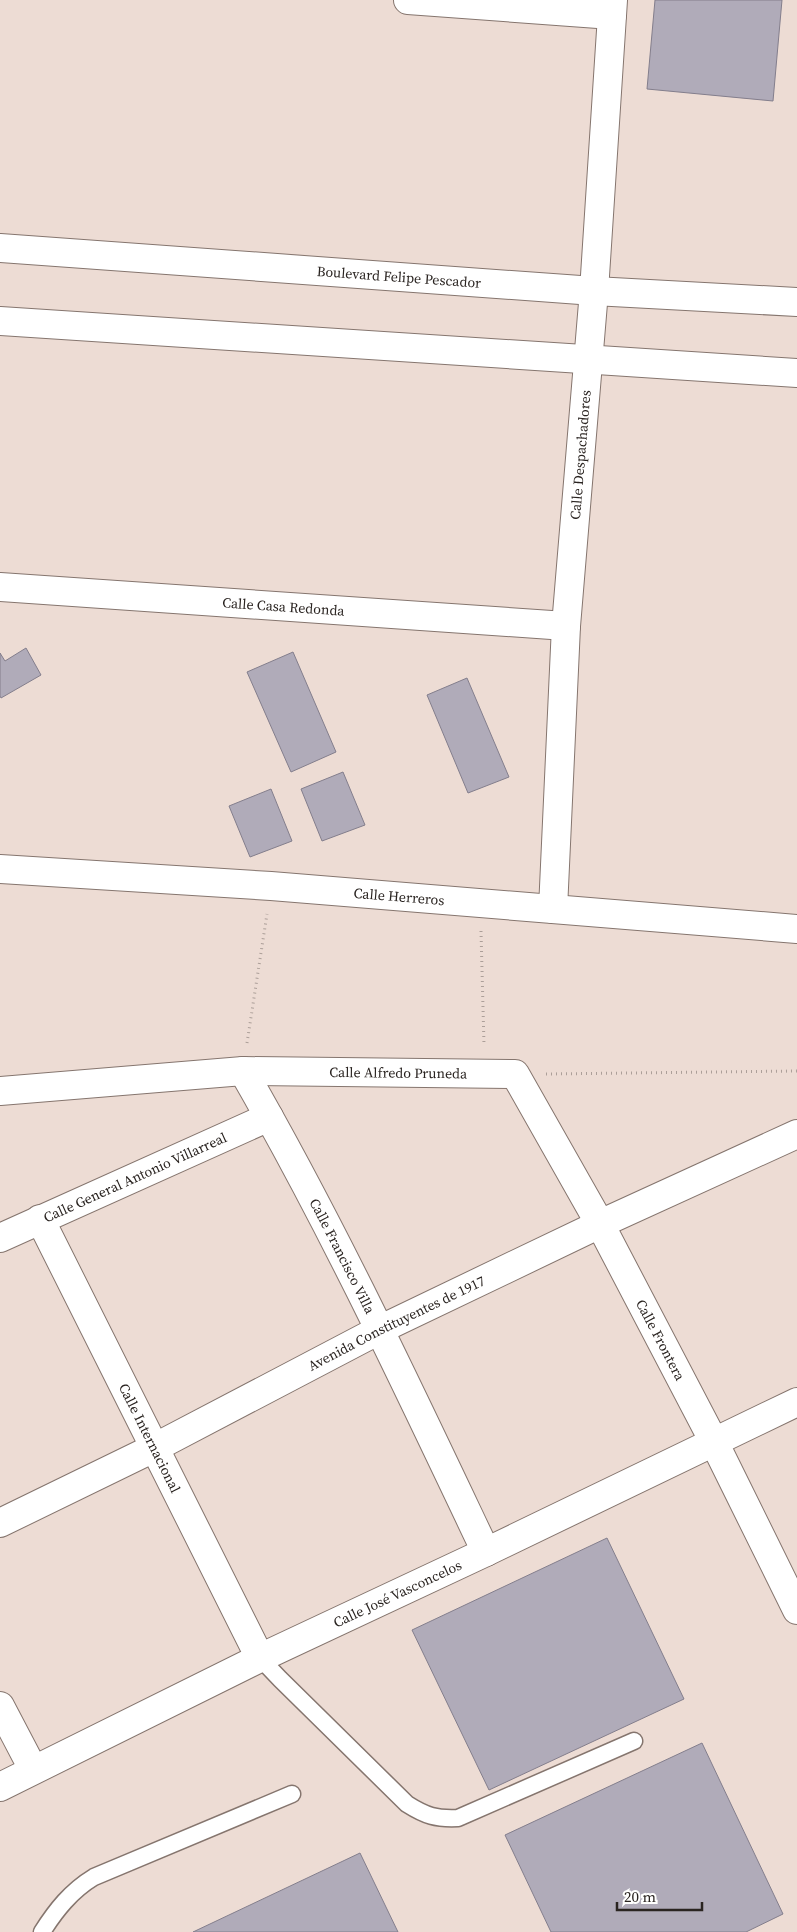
<svg xmlns="http://www.w3.org/2000/svg" width="797" height="1932" font-family="'Source Serif 4',serif">
  <rect width="100%" height="100%" fill="#eddcd4"/>
  <g fill="#b0abb9" stroke="#837e8c">
    <polygon points="655,0 782,0 773,101 647,89"/>
    <polygon points="26,648 41,675 1,698 0,696 0,653 5,661"/>
    <polygon points="293,652 336,752 291,772 247,672"/>
    <polygon points="467,678 509,777 468,793 427,695"/>
    <polygon points="343,772 365,825 322,841 301,789"/>
    <polygon points="271,789 292,841 250,857 229,806"/>
    <polygon points="607,1538 684,1699 489,1790 412,1630"/>
    <polygon points="702,1743 783,1914 746,1932 551,1932 505,1835"/>
    <polygon points="360,1853 398,1932 193,1932"/>
  </g>
  <g fill="none" stroke-linecap="round" stroke-linejoin="round">
    <g stroke="#85756e" stroke-width="19">
      <g id="service">
        <path d="M 260,1658 L 280,1679 L 407,1804 C 426,1816 436,1819 458,1818 L 634,1741"/>
        <path d="M 42,1932 C 56,1910 71,1891 94,1877 L 292,1794"/>
      </g>
    </g>
    <g stroke="#85756e" stroke-width="30">
      <g id="minor">
        <polyline points="408,0 612,15"/>
        <path id="s1" d="M 0,587 L 566,626"/>
        <path id="s2" d="M 0,869 L 271,886 L 797,929"/>
        <path id="s3" d="M 553,909 L 566,626 L 594,291 L 613,0"/>
        <path id="s4" d="M 243,1071 C 333,1227 409,1390 486,1552"/>
        <path id="s5" d="M 0,1091 L 243,1071 L 515,1074 L 600,1224 L 714,1442 L 797,1610"/>
        <path id="s6" d="M 40,1219 L 260,1658"/>
        <path id="s7" d="M 0,1238 L 269,1117"/>
        <path id="s8" d="M 0,1523 L 154,1448 L 381,1329 L 600,1224 L 797,1134"/>
        <polyline points="0,1706 33,1769"/>
        <path id="s9" d="M 0,1787 L 260,1658 L 486,1552 L 797,1402"/>
      </g>
    </g>
    <g stroke="#85756e" stroke-width="30">
      <g id="tertiary">
        <path id="s10" d="M 0,248 L 594,291 L 797,302"/>
        <polyline points="0,321 797,373"/>
      </g>
    </g>
    <g stroke="#ac9f99" stroke-width="3" stroke-dasharray="1 4" stroke-linecap="butt">
      <polyline points="481,931 484,1045"/>
      <polyline points="247,1043 267,914"/>
      <polyline points="546,1074 797,1071"/>
    </g>
    <use href="#service" stroke="#fff" stroke-width="16"/>
    <use href="#minor" stroke="#fff" stroke-width="28"/>
    <use href="#tertiary" stroke="#fff" stroke-width="28"/>
  </g>
  <g text-anchor="middle" dominant-baseline="central" stroke-width="4.5" stroke-linejoin="round" paint-order="stroke">
    <g font-size="14" fill="#2a2421" stroke="#fff">
      <text stroke="none"><textPath href="#s10" startOffset="400">Boulevard Felipe Pescador</textPath></text>
      <text stroke="none"><textPath href="#s3" startOffset="455">Calle Despachadores</textPath></text>
      <text stroke="none"><textPath href="#s1" startOffset="284">Calle Casa Redonda</textPath></text>
      <text stroke="none"><textPath href="#s2" startOffset="400">Calle Herreros</textPath></text>
      <text stroke="none"><textPath href="#s5" startOffset="399">Calle Alfredo Pruneda</textPath></text>
      <text stroke="none"><textPath href="#s7" startOffset="148">Calle General Antonio Villarreal</textPath></text>
      <text stroke="none"><textPath href="#s4" startOffset="210">Calle Francisco Villa</textPath></text>
      <text stroke="none"><textPath href="#s8" startOffset="444">Avenida Constituyentes de 1917</textPath></text>
      <text stroke="none"><textPath href="#s5" startOffset="819">Calle Frontera</textPath></text>
      <text stroke="none"><textPath href="#s6" startOffset="245">Calle Internacional</textPath></text>
      <text stroke="none"><textPath href="#s9" startOffset="442">Calle José Vasconcelos</textPath></text>
    </g>
  </g>
  <path d="M617 1902v8h85v-8" fill="none" stroke="#2a2421" stroke-width="2.5"/>
  <text x="624" y="1902" font-size="15" fill="#2a2421" stroke="#ffffff" stroke-width="4" paint-order="stroke">20 m</text>
</svg>
